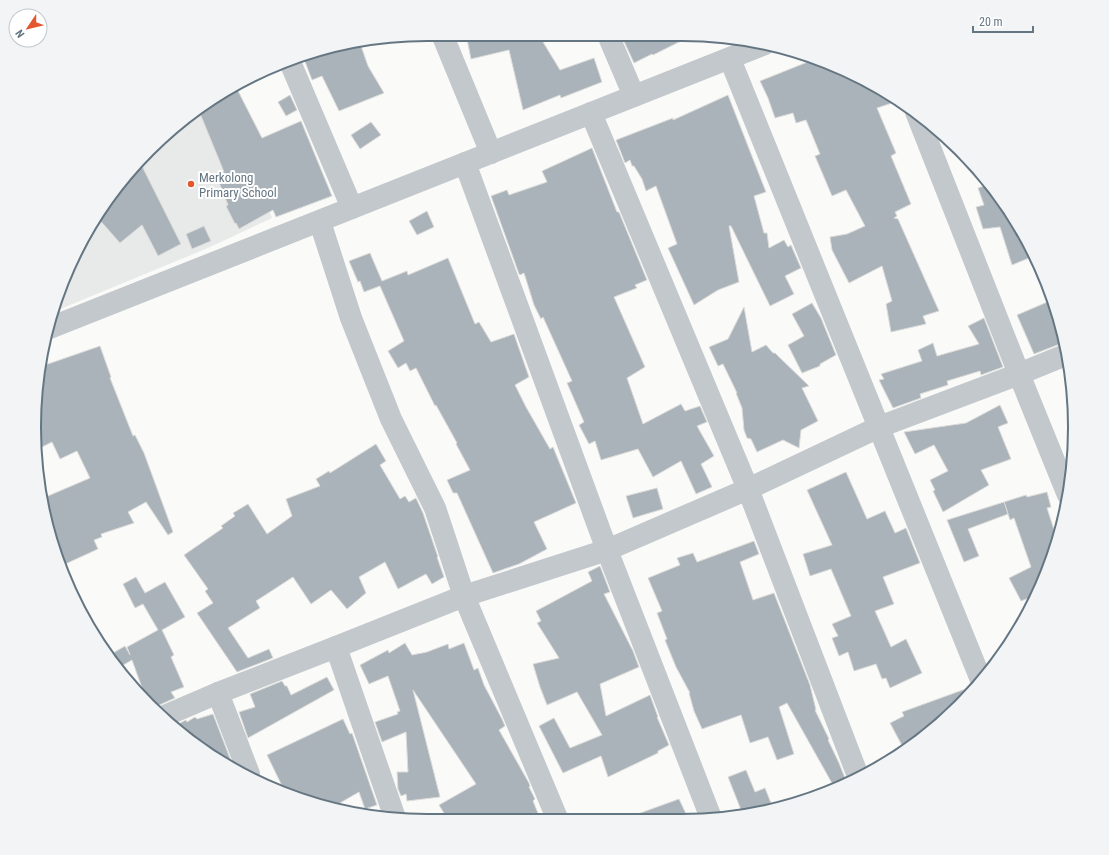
<svg xmlns="http://www.w3.org/2000/svg" width="1109" height="855" font-family="'Roboto Condensed',sans-serif">
  <rect width="100%" height="100%" fill="#fafaf8"/>
  <polygon fill="#e8e9e9" points="223,93 272,218 208,248 53,312 87,231 149,149"/>
  <g fill="#aab3b9" stroke="#dcdcda">
    <polygon points="466,34 550,34 550,41 543,42 560,70 594,58 602,82 561,98 560,95 523,110 509,50 471,59"/>
    <polygon points="621,35 693,35 653,55 652,54 634,63"/>
    <polygon points="360,43 368,66 384,93 339,111 322,76 312,80 304,59 332,47"/>
    <polygon points="815,59 855,74 898,101 877,108 896,153 891,156 911,204 895,212 897,216 894,218 898,219 939,311 923,316 926,324 891,332 886,304 892,301 882,266 849,283 832,250 830,237 847,234 865,226 846,190 832,196 815,156 820,154 806,120 796,123 793,113 775,118 768,98 760,81"/>
    <polygon points="235,85 262,138 301,121 332,196 276,217 273,210 239,229 236,223 235,224 226,206 228,205 216,175 224,172 199,111 231,87"/>
    <polygon points="290,95 297,110 286,116 278,102"/>
    <polygon points="728,95 766,192 754,196 764,233 767,233 769,248 784,240 788,247 791,245 801,268 785,276 794,294 770,306 731,226 729,226 739,282 718,290 694,305 668,248 677,244 656,186 646,191 642,179 634,166 632,166 630,160 625,163 616,140 673,118 673,120"/>
    <polygon points="371,122 381,135 360,149 351,135"/>
    <polygon points="592,148 617,212 619,212 647,280 635,285 637,288 614,297 645,367 627,378 643,424 681,404 685,411 700,406 707,422 697,426 714,456 701,464 712,487 696,494 681,461 653,477 638,449 601,460 595,441 589,444 579,425 584,422 567,383 572,381 543,317 541,319 534,305 524,273 520,275 519,274 491,196 507,190 509,195 547,182 542,171"/>
    <polygon points="140,162 181,244 158,256 142,225 120,243 97,217"/>
    <polygon points="990,184 1009,209 1034,256 1012,265 1000,227 983,229 976,207 984,205 978,188"/>
    <polygon points="427,211 434,227 417,235 409,221"/>
    <polygon points="204,226 211,241 192,249 186,234"/>
    <polygon points="370,253 382,281 407,271 408,275 448,258 475,324 479,322 491,342 514,334 529,377 515,385 526,407 550,449 553,447 576,503 534,522 547,549 519,564 493,573 457,493 453,493 447,480 470,470 456,444 457,443 436,405 435,406 416,368 410,371 406,363 398,368 388,351 404,341 380,286 364,292 360,281 358,282 349,261"/>
    <polygon points="1052,300 1065,342 1034,354 1017,315"/>
    <polygon points="812,303 821,318 836,355 820,364 820,366 802,373 788,345 804,336 792,314"/>
    <polygon points="744,307 752,352 766,345 773,353 775,353 809,386 802,388 818,421 801,430 799,448 783,440 757,452 751,439 747,438 744,430 742,408 736,393 737,393 723,364 718,366 709,347 728,339"/>
    <polygon points="984,318 1003,367 981,375 980,371 947,381 948,385 920,394 921,398 893,408 879,380 884,379 881,374 922,361 918,350 933,343 937,356 979,344 968,326"/>
    <polygon points="100,346 111,377 110,378 133,436 135,435 144,453 173,532 168,535 146,502 128,512 134,523 101,534 102,537 94,540 98,549 61,566 55,554 41,499 90,478 77,451 60,459 52,442 36,450 34,428 42,364 48,364"/>
    <polygon points="1000,405 1008,423 998,427 1011,459 981,470 989,485 943,512 933,491 935,490 930,480 948,471 934,445 915,454 904,432 966,423"/>
    <polygon points="376,444 386,461 380,465 400,499 405,496 409,502 416,498 423,513 438,557 437,557 444,577 432,584 426,574 398,589 385,562 359,577 366,593 347,609 331,590 311,604 293,577 256,601 260,608 228,628 248,658 269,649 273,658 237,672 197,613 213,603 205,591 208,589 184,555 223,528 221,526 235,516 233,513 248,504 267,534 292,516 286,499 320,486 316,479 329,471 330,473"/>
    <polygon points="846,472 867,519 885,511 895,533 906,528 920,563 883,577 894,604 875,611 891,647 906,639 922,673 890,688 886,678 882,679 876,664 854,671 848,652 839,656 832,638 838,636 832,624 851,616 831,569 810,576 803,554 832,545 807,490"/>
    <polygon points="657,488 663,509 633,518 626,496"/>
    <polygon points="1047,492 1051,507 1047,508 1057,539 1045,578 1036,594 1034,596 1021,601 1009,578 1031,567 1014,518 1010,520 1004,502 1026,495 1027,497"/>
    <polygon points="1004,502 1008,514 968,529 979,556 964,562 947,520"/>
    <polygon points="754,541 759,554 740,562 753,600 774,593 810,685 816,710 815,710 829,739 828,740 839,763 845,778 833,785 787,703 779,707 794,754 777,760 768,737 750,743 741,715 702,729 694,711 689,693 690,693 676,667 665,640 667,639 657,613 662,611 648,578 680,565 677,558 693,553 697,562"/>
    <polygon points="600,566 610,592 604,594 633,651 639,667 600,684 606,716 650,695 658,717 657,717 669,745 658,751 658,753 608,777 601,756 563,773 539,726 554,718 570,748 602,735 577,692 547,705 540,687 533,664 559,658 537,623 541,621 536,611 592,581 588,572"/>
    <polygon points="136,577 145,593 165,582 185,617 162,630 174,655 171,657 184,687 171,692 175,698 157,706 153,709 143,698 145,696 132,660 118,668 108,656 125,646 130,655 127,647 158,630 143,604 135,608 123,584"/>
    <polygon points="405,643 412,655 427,652 448,644 449,649 464,643 474,670 478,668 484,685 502,719 505,726 499,730 529,783 530,786 529,787 535,799 533,801 540,818 447,818 439,805 476,784 413,690 440,797 407,801 406,794 401,796 398,789 397,772 408,772 406,732 382,742 375,722 398,714 397,712 400,711 388,676 369,684 360,665 388,650 389,653"/>
    <polygon points="327,677 334,690 248,738 239,712 255,707 250,694 282,681 285,686 287,686 291,695"/>
    <polygon points="971,687 973,690 960,706 905,751 890,723 904,716 902,712"/>
    <polygon points="213,714 233,766 209,755 174,726 186,720 187,722 195,717 197,719"/>
    <polygon points="343,719 350,734 352,733 377,805 365,809 359,792 333,807 301,800 285,792 267,755"/>
    <polygon points="746,770 755,792 765,788 773,808 743,815 728,777"/>
    <polygon points="679,799 688,818 632,818 632,816"/>
  </g>
  <g fill="none" stroke-linecap="round" stroke-linejoin="round">
    <g stroke="#c3c8cc" stroke-width="22">
      <polyline points="442,34 491,153"/>
      <polyline points="608,35 634,96"/>
      <polyline points="730,59 981,680"/>
      <polyline points="290,62 352,208"/>
      <polyline points="916,112 1019,374 1068,495"/>
      <polyline points="591,113 748,489 858,776"/>
      <polyline points="465,163 607,550 711,818"/>
      <polyline points="320,222 351,318 391,419 435,508 464,596 557,818"/>
      <polyline points="47,329 765,44"/>
      <polyline points="336,647 395,818"/>
      <polyline points="218,693 249,774"/>
      <polyline points="162,717 218,693 336,647 464,596 607,550 748,489 879,427 1019,374 1068,354"/>
    </g>
  </g>
  <circle fill="#e4572e" stroke="#fff" stroke-width="1.5" cx="191" cy="184" r="4"/>
  <g text-anchor="middle" dominant-baseline="central" stroke-width="4" stroke-linejoin="round" paint-order="stroke">
    <g font-size="13" fill="#657683" stroke="#fff" text-anchor="start">
      <text x="199" y="177">Merkolong<tspan x="199" dy="15">Primary School</tspan></text>
    </g>
  </g>
  <path d="M0 0H1109V855H0ZM427 41H682A386 386 0 0 1 1068 427V428A386 386 0 0 1 682 814H427A386 386 0 0 1 41 428V427A386 386 0 0 1 427 41Z" fill="#f3f4f5" fill-rule="evenodd"/>
  <path fill="none" stroke="#657683" stroke-width="2" d="M427 41H682A386 386 0 0 1 1068 427V428A386 386 0 0 1 682 814H427A386 386 0 0 1 41 428V427A386 386 0 0 1 427 41Z"/>
  <g transform="translate(28 28) rotate(235)"><circle r="19" fill="#ffffff" stroke="#c1c8cd"/>
  <path d="M0-3L7 15L0 10L-7 15Z" fill="#e4572e"/>
  <text y="-6" font-size="11" font-weight="bold" text-anchor="middle" fill="#657683">N</text>
  </g>
  <path d="M973 26v6h60v-6" fill="none" stroke="#657683" stroke-width="2"/>
  <text x="979" y="26" font-size="12" fill="#657683" stroke="#ffffff" stroke-width="3" paint-order="stroke">20 m</text>
</svg>
